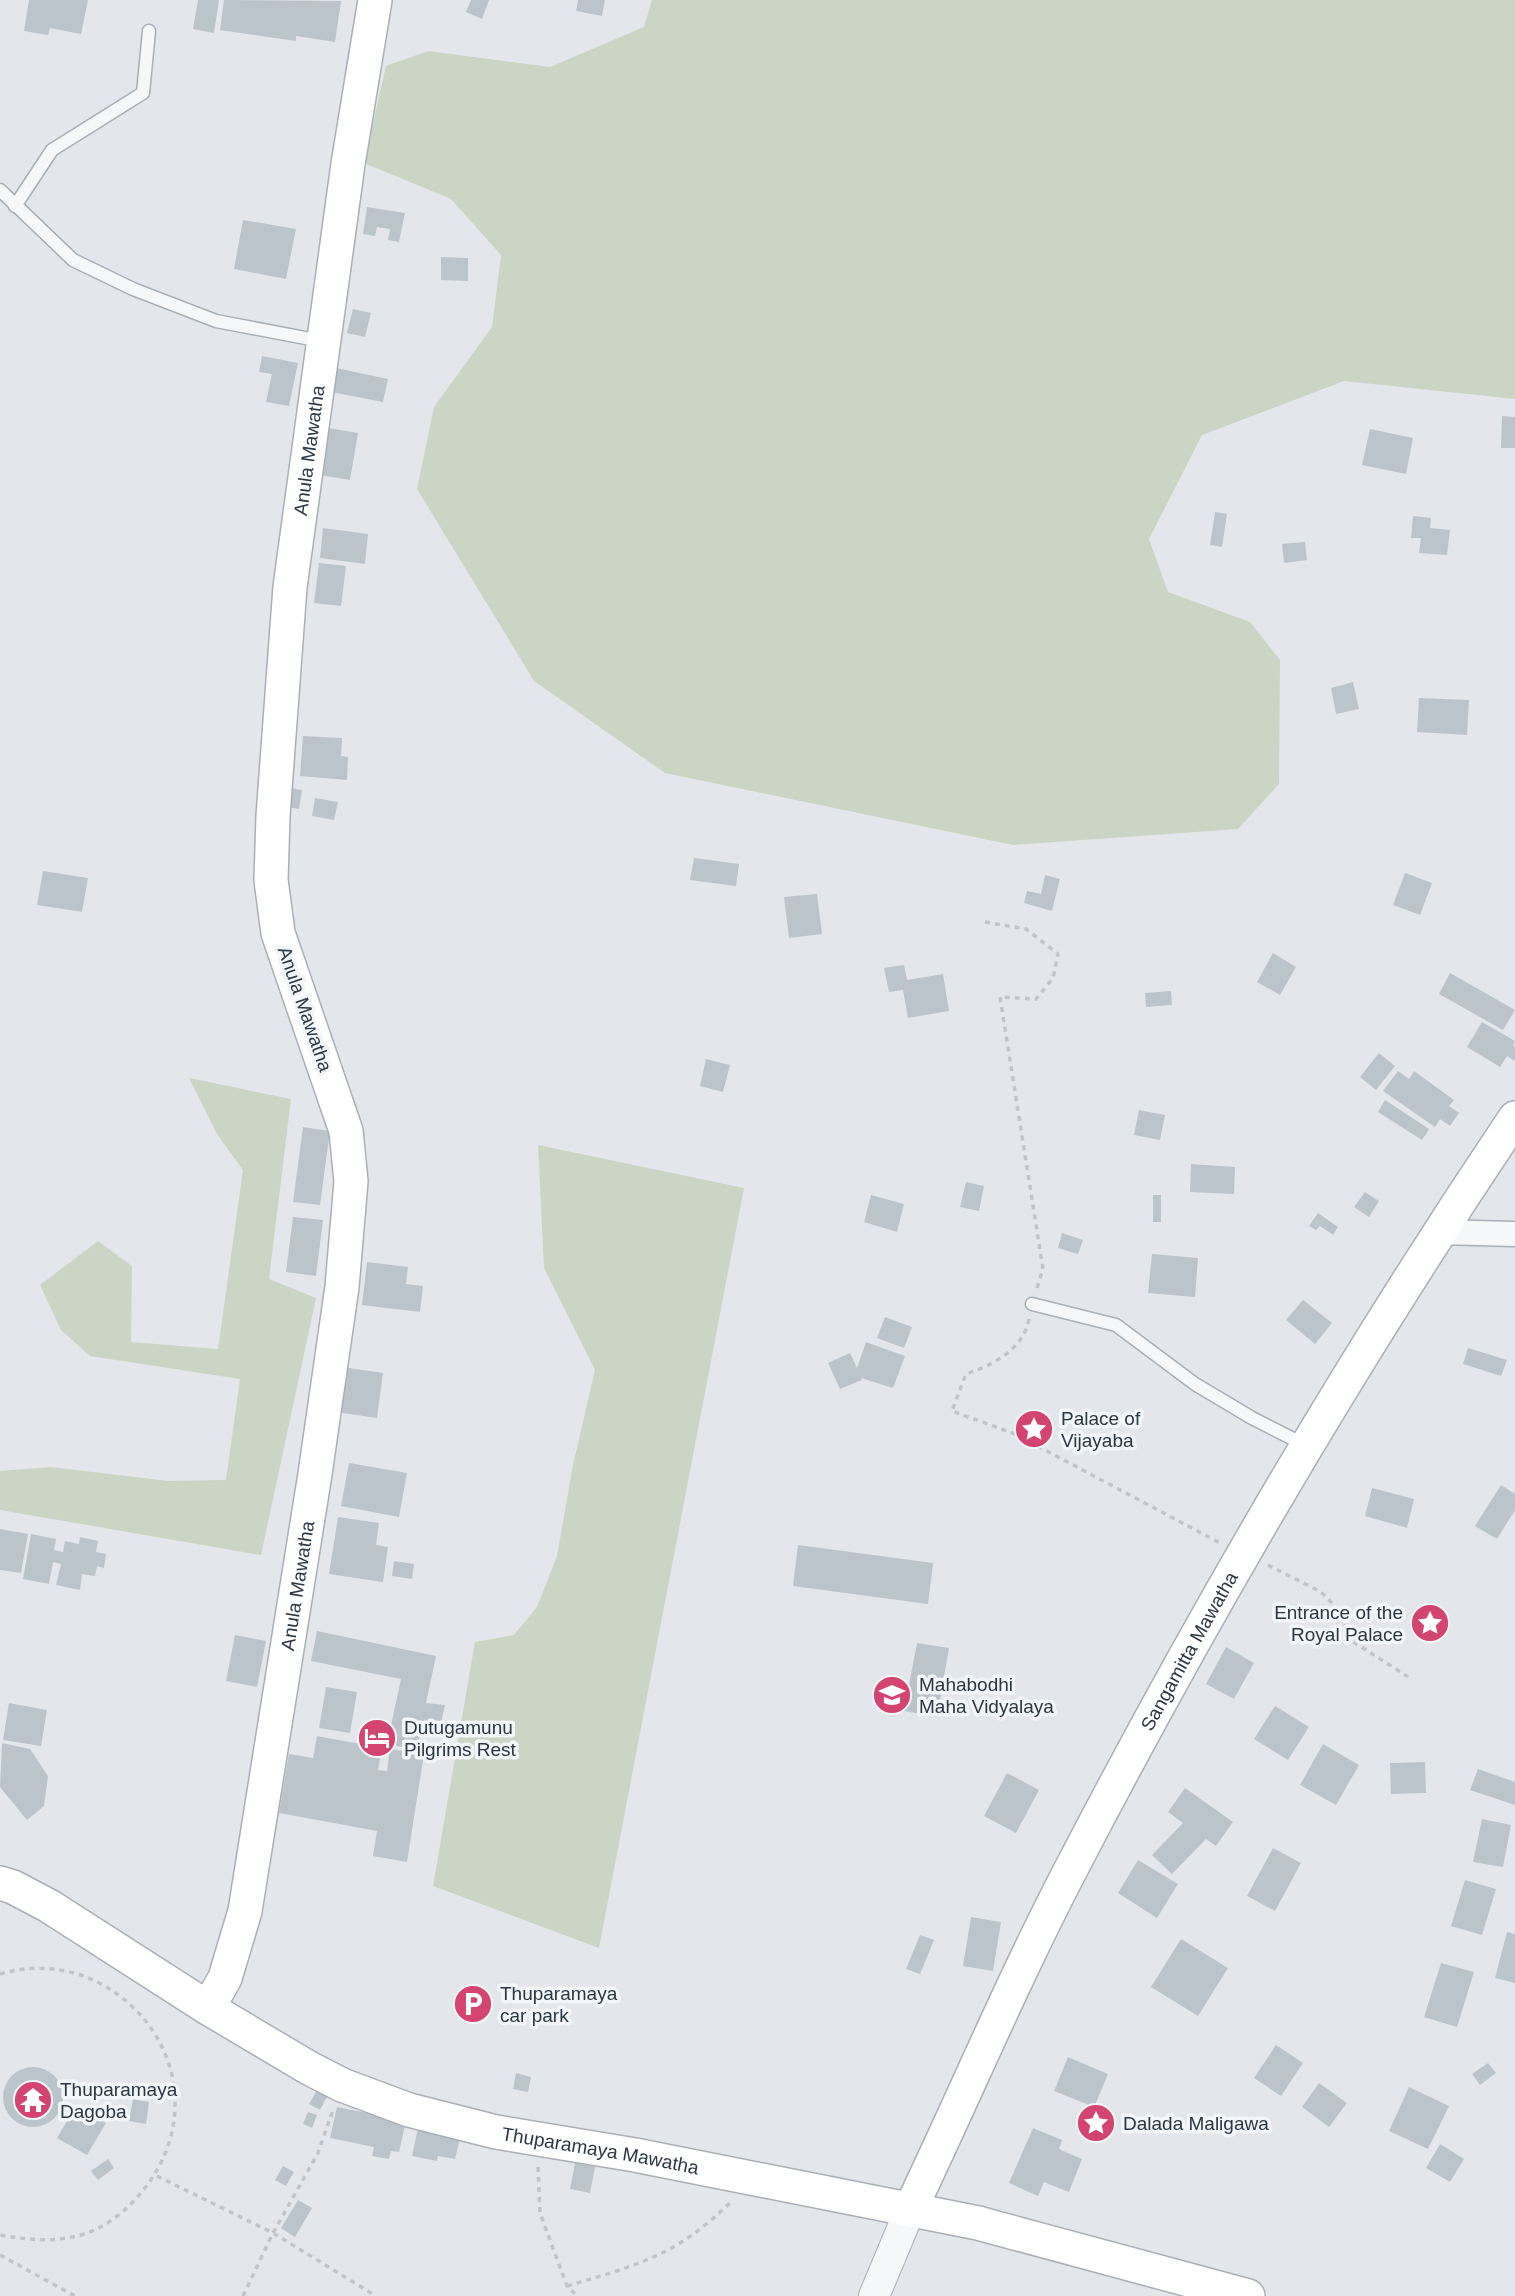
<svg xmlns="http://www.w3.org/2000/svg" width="1515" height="2296" font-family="Arial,sans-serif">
  <rect width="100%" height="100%" fill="#e3e7eb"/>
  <g fill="#cbd5c3">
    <polygon points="652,0 1515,0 1515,399 1344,381 1202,435 1149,539 1168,592 1250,622 1280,660 1279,784 1238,829 1013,845 665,773 534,681 417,489 434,407 492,327 501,255 451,199 364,163 386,66 428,51 550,67 644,27"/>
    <polygon points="189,1078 291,1099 269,1279 316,1298 261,1555 0,1510 0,1471 51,1467 168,1481 226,1480 240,1379 90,1356 61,1330 40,1285 98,1241 132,1266 131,1342 218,1349 243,1170 217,1134"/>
    <polygon points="538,1145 744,1188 599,1948 433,1886 475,1642 514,1635 537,1607 557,1556 573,1465 595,1370 544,1268"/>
  </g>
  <g fill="#bcc4cb">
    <polygon points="29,0 88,0 81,34 50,28 48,35 24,31"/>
    <polygon points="198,0 219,0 214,33 193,29"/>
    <polygon points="224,0 341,1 335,42 296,36 296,41 220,30"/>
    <polygon points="471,0 489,0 482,19 466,12"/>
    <polygon points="578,0 605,0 602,16 576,11"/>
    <polygon points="367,207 405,213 399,242 388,240 390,229 377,227 375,236 363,234"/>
    <polygon points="243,220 296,229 286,279 234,269"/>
    <polygon points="441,257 468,258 468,281 441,280"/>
    <polygon points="353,309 371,313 365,337 347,333"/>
    <polygon points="262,356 298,363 289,406 266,402 272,374 259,372"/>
    <polygon points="336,368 388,379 383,402 331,392"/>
    <polygon points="1502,416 1515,417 1515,448 1501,448"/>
    <polygon points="328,428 358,433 350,480 320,475"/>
    <polygon points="1370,429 1413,438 1406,474 1362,465"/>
    <polygon points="1215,512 1227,514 1222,547 1210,545"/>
    <polygon points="1413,516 1431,518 1430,528 1450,530 1447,555 1419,553 1421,538 1411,538"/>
    <polygon points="323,528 368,534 365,564 320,558"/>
    <polygon points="1305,542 1307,560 1284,563 1282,544"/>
    <polygon points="319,563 346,566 341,606 314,603"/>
    <polygon points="1353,682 1359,709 1336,714 1331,688"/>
    <polygon points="1419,698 1469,700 1467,735 1417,732"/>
    <polygon points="303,736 342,738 341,756 348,757 347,780 300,776"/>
    <polygon points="285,787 302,790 299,809 282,806"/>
    <polygon points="315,798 338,802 334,820 312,816"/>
    <polygon points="694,858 739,864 736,886 690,880"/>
    <polygon points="43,871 88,878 82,912 37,905"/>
    <polygon points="1405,873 1432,883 1420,915 1393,905"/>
    <polygon points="1045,875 1060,879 1052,911 1024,903 1027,891 1041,894"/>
    <polygon points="817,894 822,934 789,938 784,897"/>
    <polygon points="1273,953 1296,967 1280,995 1257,982"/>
    <polygon points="904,965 907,980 943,974 949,1011 908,1018 903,990 889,992 884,968"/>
    <polygon points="1450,973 1515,1010 1503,1030 1439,994"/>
    <polygon points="1171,991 1172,1005 1146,1007 1145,993"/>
    <polygon points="1482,1022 1515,1041 1513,1046 1515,1047 1515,1061 1507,1056 1500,1067 1467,1047"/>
    <polygon points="1379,1053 1395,1066 1376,1090 1360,1077"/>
    <polygon points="706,1059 730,1065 723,1092 700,1086"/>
    <polygon points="1398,1071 1409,1079 1414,1071 1454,1100 1449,1106 1459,1113 1450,1126 1440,1119 1435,1127 1383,1091"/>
    <polygon points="1385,1100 1429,1129 1422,1140 1378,1112"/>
    <polygon points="1139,1110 1165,1115 1160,1140 1134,1135"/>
    <polygon points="303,1127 330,1131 320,1205 293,1202"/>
    <polygon points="1191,1164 1235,1167 1234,1194 1190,1192"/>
    <polygon points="966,1182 984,1186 979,1211 960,1207"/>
    <polygon points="1365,1192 1379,1201 1369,1217 1354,1207"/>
    <polygon points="871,1195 904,1204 897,1232 864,1222"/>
    <rect x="1153" y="1195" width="8" height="27"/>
    <polygon points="1318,1213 1338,1227 1333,1235 1320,1226 1316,1230 1309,1226"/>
    <polygon points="293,1217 323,1220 316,1276 286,1272"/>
    <polygon points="1062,1233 1083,1240 1078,1254 1058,1248"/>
    <polygon points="1152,1254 1198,1258 1195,1297 1148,1293"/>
    <polygon points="367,1262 408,1267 406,1284 423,1286 420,1312 362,1305"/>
    <polygon points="1303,1300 1332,1323 1315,1344 1286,1320"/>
    <polygon points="885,1317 912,1327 904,1348 877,1338"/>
    <polygon points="866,1342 905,1356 893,1388 861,1378 862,1380 840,1389 828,1363 850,1353 857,1368"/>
    <polygon points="1468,1348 1507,1360 1501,1376 1463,1364"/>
    <polygon points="342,1367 383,1373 377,1418 336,1412"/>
    <polygon points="349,1463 407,1473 399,1517 341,1506"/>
    <polygon points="1501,1485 1515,1494 1515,1510 1497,1539 1475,1526"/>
    <polygon points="1372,1488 1414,1499 1407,1528 1365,1516"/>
    <polygon points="338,1517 379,1523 376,1545 388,1547 383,1582 329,1574"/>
    <polygon points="0,1529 28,1534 21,1573 0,1570"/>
    <polygon points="31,1534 56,1539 54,1550 63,1552 65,1541 79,1544 80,1537 98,1541 96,1552 106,1554 104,1568 97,1566 95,1576 82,1574 80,1590 56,1585 61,1564 53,1562 49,1584 23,1579"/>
    <polygon points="798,1545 933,1563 928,1604 793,1586"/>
    <polygon points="394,1561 414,1564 412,1579 392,1576"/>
    <polygon points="317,1631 436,1656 426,1703 445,1705 438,1736 420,1735 417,1750 387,1744 401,1679 311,1661"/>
    <polygon points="235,1635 266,1641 257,1687 226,1681"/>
    <polygon points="917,1643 949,1648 937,1717 904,1711"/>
    <polygon points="1226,1647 1254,1663 1234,1699 1206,1684"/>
    <polygon points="326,1687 357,1692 350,1733 319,1728"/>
    <polygon points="9,1703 47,1710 41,1746 3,1740"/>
    <polygon points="1275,1706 1309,1727 1288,1760 1254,1739"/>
    <polygon points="317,1736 382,1748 378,1770 387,1771 390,1749 424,1754 407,1862 373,1856 377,1831 279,1813 289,1754 313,1758"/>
    <polygon points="2,1743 30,1749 48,1776 44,1806 27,1820 0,1787"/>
    <polygon points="1323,1744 1359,1765 1336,1805 1300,1785"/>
    <polygon points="1425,1762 1426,1793 1391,1794 1390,1763"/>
    <polygon points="1478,1769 1515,1782 1515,1805 1470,1790"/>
    <polygon points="1007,1773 1039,1790 1016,1833 984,1816"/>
    <polygon points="1185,1788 1233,1822 1216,1846 1206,1839 1172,1874 1152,1855 1183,1823 1168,1812"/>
    <polygon points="1482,1819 1511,1825 1503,1867 1473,1862"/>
    <polygon points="1273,1848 1301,1863 1275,1911 1247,1896"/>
    <polygon points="1138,1860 1178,1884 1157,1918 1118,1893"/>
    <polygon points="1465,1880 1496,1889 1482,1935 1451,1926"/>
    <polygon points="971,1917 1001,1922 993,1971 963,1966"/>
    <polygon points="1507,1932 1515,1934 1515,1983 1495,1978"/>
    <polygon points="920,1935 934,1940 920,1974 906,1969"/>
    <polygon points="1181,1939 1228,1968 1198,2016 1151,1987"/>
    <polygon points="1441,1963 1474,1972 1457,2027 1424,2017"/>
    <polygon points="1276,2045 1303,2063 1281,2096 1254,2078"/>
    <polygon points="1068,2057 1108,2074 1094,2107 1054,2091"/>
    <polygon points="1488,2063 1496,2073 1480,2085 1472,2074"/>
    <circle cx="33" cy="2097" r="30"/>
    <polygon points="516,2073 531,2077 528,2092 513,2089"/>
    <polygon points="1319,2083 1347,2103 1329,2127 1302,2107"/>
    <polygon points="321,2084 331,2089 320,2110 309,2104"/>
    <polygon points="1409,2087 1449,2106 1428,2149 1389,2131"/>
    <polygon points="133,2099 149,2102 146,2124 129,2121"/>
    <polygon points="76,2106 106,2123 87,2155 57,2138"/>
    <polygon points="337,2107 406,2121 399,2152 391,2151 389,2159 372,2156 374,2147 330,2138"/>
    <polygon points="308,2112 317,2115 312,2128 303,2124"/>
    <polygon points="419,2124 460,2138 455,2159 438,2156 437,2161 412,2156"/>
    <polygon points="1033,2128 1062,2140 1059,2149 1082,2159 1069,2192 1044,2182 1038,2196 1009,2183"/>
    <polygon points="1440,2144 1464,2159 1450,2182 1426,2168"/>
    <polygon points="576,2158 596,2162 590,2193 570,2189"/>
    <polygon points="108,2159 114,2168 98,2180 91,2171"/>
    <polygon points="283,2166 294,2172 286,2186 275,2180"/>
    <polygon points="298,2200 312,2208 295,2237 281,2228"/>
  </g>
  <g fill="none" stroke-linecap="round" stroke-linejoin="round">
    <g stroke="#a8afb6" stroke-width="15">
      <g id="service">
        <polyline points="0,190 73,260 133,289 216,321 321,341"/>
        <polyline points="15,206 52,150 143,93 149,31"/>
        <polyline points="1032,1304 1116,1325 1195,1384 1252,1418 1305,1445"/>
      </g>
    </g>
    <g stroke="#a8afb6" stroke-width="27">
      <polyline id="minor" points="1438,1232 1515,1234"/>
    </g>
    <g stroke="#a8afb6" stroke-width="32">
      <polyline id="tertiary" points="874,2296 910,2210"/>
    </g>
    <g stroke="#a8afb6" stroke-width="36">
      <g id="secondary">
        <path id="s1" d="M 0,1883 L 13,1887 L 49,1906 L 208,2008 L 309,2068 L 342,2085 L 409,2110 L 496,2132 L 635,2155 L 978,2223 L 1248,2296"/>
        <path id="s2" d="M 208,2008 L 225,1978 L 245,1911 L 315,1474 L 342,1287 L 349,1205 L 351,1181 L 346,1131 L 278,933 L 271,880 L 273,816 L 290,587 L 348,164 L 375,0"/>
        <path id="s3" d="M 910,2210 C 964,2097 1013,1980 1071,1869 C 1205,1611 1352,1360 1515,1118"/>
      </g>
    </g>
    <g stroke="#c1c5ca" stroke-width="3.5" stroke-dasharray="5 5" stroke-linecap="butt">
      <polyline points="985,922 1026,929 1058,954 1053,978 1036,999 1000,997 1043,1269 1037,1288"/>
      <path d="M 1029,1319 C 1023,1350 993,1365 966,1374 L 952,1411 L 1015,1434 L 1220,1543"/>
      <polyline points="1268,1565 1321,1592 1336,1607 1352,1641 1410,1678"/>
      <path d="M 0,1974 C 36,1963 76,1968 108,1988 C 182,2034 198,2127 140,2194 C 126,2211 106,2227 84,2234 C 55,2243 30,2240 0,2235"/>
      <polyline points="538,2167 540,2213 567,2286 577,2296"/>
      <polyline points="157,2176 273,2233 376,2296"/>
      <polyline points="0,2255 75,2296"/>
      <path d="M 567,2286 C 604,2275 642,2265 675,2246 C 696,2234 714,2218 731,2202"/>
      <polyline points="243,2296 273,2233 318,2153 333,2110"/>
    </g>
    <use href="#service" stroke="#f6f7f9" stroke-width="12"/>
    <use href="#minor" stroke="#f6f7f9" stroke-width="24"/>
    <use href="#tertiary" stroke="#f6f7f9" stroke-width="30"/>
    <use href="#secondary" stroke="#fff" stroke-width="33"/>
  </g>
  <defs>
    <g id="sight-disc" transform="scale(2.0125)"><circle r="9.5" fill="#d34470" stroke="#f2f6f8"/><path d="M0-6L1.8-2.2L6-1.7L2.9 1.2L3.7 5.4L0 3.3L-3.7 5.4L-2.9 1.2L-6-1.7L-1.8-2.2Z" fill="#fff"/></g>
    <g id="school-disc" transform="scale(2.0125)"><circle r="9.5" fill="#d34470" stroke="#f2f6f8"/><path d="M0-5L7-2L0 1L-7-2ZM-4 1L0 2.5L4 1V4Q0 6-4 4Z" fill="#fff"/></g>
    <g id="hotel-disc" transform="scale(2.0125)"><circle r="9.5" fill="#d34470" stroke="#f2f6f8"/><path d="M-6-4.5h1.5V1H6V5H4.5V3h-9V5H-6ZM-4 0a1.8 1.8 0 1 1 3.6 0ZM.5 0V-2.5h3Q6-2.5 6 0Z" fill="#fff"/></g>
    <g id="parking-disc" transform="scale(2.0125)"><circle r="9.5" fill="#d34470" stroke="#f2f6f8"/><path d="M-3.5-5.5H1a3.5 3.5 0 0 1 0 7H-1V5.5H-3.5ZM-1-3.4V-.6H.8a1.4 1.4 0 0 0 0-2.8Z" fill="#fff"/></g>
    <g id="temple-disc" transform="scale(2.0125)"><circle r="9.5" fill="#d34470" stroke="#f2f6f8"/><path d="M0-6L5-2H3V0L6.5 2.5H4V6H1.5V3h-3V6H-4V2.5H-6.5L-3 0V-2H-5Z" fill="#fff"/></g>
  </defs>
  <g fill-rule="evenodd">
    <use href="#sight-disc" x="1034" y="1429"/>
    <use href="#sight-disc" x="1430" y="1623"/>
    <use href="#school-disc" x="892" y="1695"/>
    <use href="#hotel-disc" x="377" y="1738"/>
    <use href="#parking-disc" x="473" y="2004"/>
    <use href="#temple-disc" x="33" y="2100"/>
    <use href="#sight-disc" x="1096" y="2123"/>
  </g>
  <g text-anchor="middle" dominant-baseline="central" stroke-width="7" stroke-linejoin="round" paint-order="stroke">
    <g font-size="19" fill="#2a3744" stroke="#f2f6f8">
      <text stroke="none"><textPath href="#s2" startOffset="1587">Anula Mawatha</textPath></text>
      <text transform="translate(305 1009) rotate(71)">Anula Mawatha</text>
      <text stroke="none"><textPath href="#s2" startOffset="434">Anula Mawatha</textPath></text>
      <text stroke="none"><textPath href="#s3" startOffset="625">Sangamitta Mawatha</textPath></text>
      <text stroke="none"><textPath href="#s1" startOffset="665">Thuparamaya Mawatha</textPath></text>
    </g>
    <g font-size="19" fill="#2a3744" stroke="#f2f6f8" text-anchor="start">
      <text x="1061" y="1418">Palace of<tspan x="1061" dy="22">Vijayaba</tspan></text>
      <text x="1403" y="1612" text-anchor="end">Entrance of the<tspan x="1403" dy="22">Royal Palace</tspan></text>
      <text x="919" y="1684">Mahabodhi<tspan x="919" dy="22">Maha Vidyalaya</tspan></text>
      <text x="404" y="1727">Dutugamunu<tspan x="404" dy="22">Pilgrims Rest</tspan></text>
      <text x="500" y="1993">Thuparamaya<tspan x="500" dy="22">car park</tspan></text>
      <text x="60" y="2089">Thuparamaya<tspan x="60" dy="22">Dagoba</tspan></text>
      <text x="1123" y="2123">Dalada Maligawa</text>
    </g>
  </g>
</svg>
